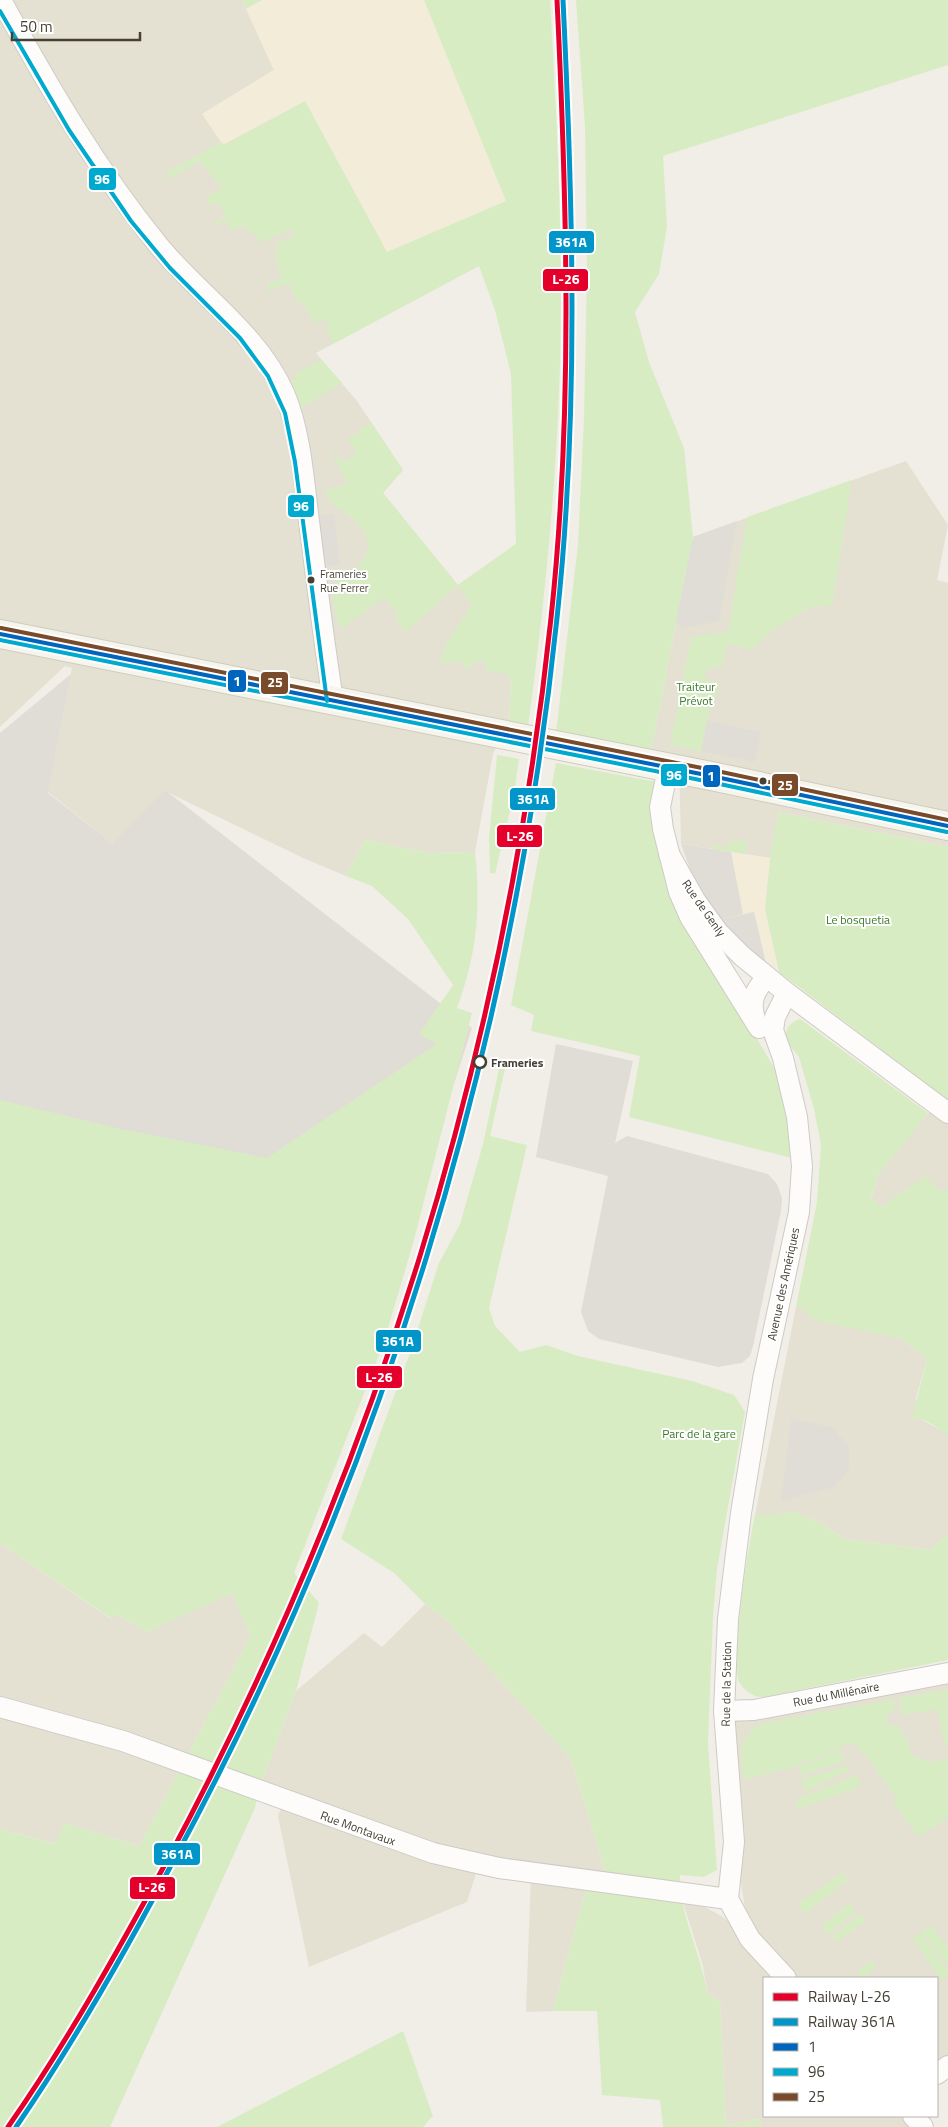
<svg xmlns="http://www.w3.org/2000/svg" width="948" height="2127" font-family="'Titillium Web',sans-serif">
  <rect width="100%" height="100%" fill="#f0eee6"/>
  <g fill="#e4e1d3">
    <polygon points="0,0 242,0 274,70 202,114 317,123 387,252 461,221 478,266 316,353 357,401 403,470 383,493 458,585 516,544 509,722 493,754 475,852 430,853 365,840 346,876 303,858 165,791 112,843 48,792 72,668 65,666 0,727"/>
    <polygon points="906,461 948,525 937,580 948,583 948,847 779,812 770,858 681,844 679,761 651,751 693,537"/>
    <polygon points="937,1104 948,1115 948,1290 871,1199 879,1174 904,1139"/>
    <polygon points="796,1307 886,1327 927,1359 916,1398 920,1419 943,1431 948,1438 948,1534 931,1550 845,1539 819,1522 792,1511 775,1515 755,1515"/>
    <polygon points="0,1543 111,1619 116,1614 147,1632 232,1592 251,1636 139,1846 65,1823 56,1844 0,1829"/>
    <polygon points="425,1604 445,1619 571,1759 609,1884 588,1882 553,2011 526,2012 531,1873 479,1864 467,1902 309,1967 278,1816 283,1801 258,1791 296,1691 364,1633 382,1647"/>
    <polygon points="948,1673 948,2066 937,2074 937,1978 764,1978 764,2116 913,2116 923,2127 762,2127 759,2119 726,2125 720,2002 707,1992 703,1966 680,1893 721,1916 750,1938 734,1842 724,1711"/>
  </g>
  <g fill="#f3ecd8">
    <polygon points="262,0 424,0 506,201 387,253 305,101 223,145 202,114 274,70 246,9"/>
    <polygon points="681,844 770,858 768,880 776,961 779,972 731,934 694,880"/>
  </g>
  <g fill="#dfddd5">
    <polygon points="71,674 48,793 112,843 165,790 472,1028 304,1548 0,1466 0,733"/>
    <polygon points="681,844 731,852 743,914 718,920 694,880"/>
  </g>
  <g fill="#d8ecc4">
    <polygon points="242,0 262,0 246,9"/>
    <path d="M 424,0 L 550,0 C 558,138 565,277 558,415 C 553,520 542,624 528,727 L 509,722 L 511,678 L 506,677 L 506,673 L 486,671 L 487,665 L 484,661 L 473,662 L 471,669 L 465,669 L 465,662 L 440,663 L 446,644 L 472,605 L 458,586 L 405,632 L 395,619 L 399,615 L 383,598 L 341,629 C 336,623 331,592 334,585 C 365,563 385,546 348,515 C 338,507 329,502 324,491 L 348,484 L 330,449 L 334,455 L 345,462 L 357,453 L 348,440 L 371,422 L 403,470 L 383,493 L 458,585 L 516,544 L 511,374 L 495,310 L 479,266 L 333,344 L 326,330 L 329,328 L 324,319 L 314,323 L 302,301 L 297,303 L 289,283 L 269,291 L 266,284 L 280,280 L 280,271 L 276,265 L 278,263 L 274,254 L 278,252 L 275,244 L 295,235 L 291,229 L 259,243 L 253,231 L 247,233 L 245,226 L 232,231 L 225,220 L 215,225 L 213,223 L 225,216 L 221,205 L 211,205 L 205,198 L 222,188 L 199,161 L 170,179 L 165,173 L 221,142 L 224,145 L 305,101 L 387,252 L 506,201 Z"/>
    <polygon points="576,0 948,0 948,65 663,156 667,227 659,274 635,312 649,362 684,448 693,537 651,751 556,733 578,544 584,417 587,272 585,127"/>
    <polygon points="322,360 342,383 301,408 290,382 296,379 294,374"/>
    <polygon points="852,480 832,605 810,607 773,630 752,649 727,644 722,669 714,666 705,672 705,678 712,683 719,681 716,698 712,697 701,751 670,745 691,637 728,632 747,517"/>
    <polygon points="497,755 519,759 514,794 495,874 490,873 489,838"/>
    <polygon points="556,763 656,782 652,810 753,1032 779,1076 796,1159 629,1117 640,1056 531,1031 534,1015 511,1005"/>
    <polygon points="779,812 948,847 948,1100 779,972 765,909 771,850"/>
    <polygon points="733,839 748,842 745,854 713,849 713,845 727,847 728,843 733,843"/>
    <path d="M 365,840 L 430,853 L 475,852 C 481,909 477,954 457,1008 L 472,1013 L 414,1240 L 384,1342 L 294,1573 L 319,1603 L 296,1691 L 258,1791 L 255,1808 L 110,2127 L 0,2127 L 0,1829 L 55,1844 L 65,1823 L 139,1846 L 251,1636 L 232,1593 L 147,1632 L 116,1614 L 112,1619 L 0,1543 L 0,1100 L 112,1127 L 267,1158 L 437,1044 L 419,1034 L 453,985 L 408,919 L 372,886 L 346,876 Z"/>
    <path d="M 800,1019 L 928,1113 L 879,1174 L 871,1198 L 881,1207 L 925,1176 L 939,1191 L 948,1188 L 948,1438 C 940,1427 925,1419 912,1418 L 927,1359 L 900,1338 L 814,1320 L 802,1309 L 796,1307 L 817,1202 L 821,1145 L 814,1109 L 799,1057 L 785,1040 C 785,1029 790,1022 800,1019 Z"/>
    <path d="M 500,1064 L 506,1064 L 490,1136 L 527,1145 L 489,1308 L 495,1326 L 520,1352 L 546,1345 L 578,1356 L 692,1381 L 734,1395 L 745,1412 L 717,1569 L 713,1616 L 708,1744 L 717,1870 L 704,1877 L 680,1875 C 679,1914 701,1953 707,1992 L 720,2002 L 726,2125 L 759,2119 L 762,2127 L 663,2127 L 660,2100 L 602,2095 L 597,2011 L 553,2011 L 588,1882 L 609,1884 L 571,1759 L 445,1619 L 425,1604 L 394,1573 L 341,1539 L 409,1356 L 439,1263 L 460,1224 L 483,1144 Z"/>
    <path d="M 792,1511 L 819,1522 L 845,1539 L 931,1550 L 948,1534 L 948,1660 L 764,1697 C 755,1698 744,1691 739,1682 C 730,1662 749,1541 755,1515 L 775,1515 Z"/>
    <polygon points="948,1690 948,1747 945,1747 938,1709 902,1715 899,1698 941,1691 942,1695 942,1691"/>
    <path d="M 894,1699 L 894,1711 L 886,1714 L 888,1726 L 897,1726 L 904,1734 L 913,1756 L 930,1762 L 948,1759 L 948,1818 L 918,1837 L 893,1802 L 897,1799 L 867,1757 L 853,1742 L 796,1766 L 744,1780 C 741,1755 737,1740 759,1724 Z"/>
    <polygon points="840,1749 845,1761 801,1775 799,1767"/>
    <polygon points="847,1766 848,1771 805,1792 801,1779"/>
    <polygon points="856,1775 861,1787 798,1809 796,1800"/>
    <polygon points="843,1872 848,1880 805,1914 798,1904"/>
    <polygon points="849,1903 856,1911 828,1935 821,1926"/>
    <polygon points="860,1914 866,1921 838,1942 832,1936"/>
    <polygon points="931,1925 948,1948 948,1966 921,1932"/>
    <polygon points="920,1933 948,1971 948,1977 942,1981 912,1938"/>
    <polygon points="871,1960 876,1966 863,1978 857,1972"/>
    <polygon points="403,2031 433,2116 423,2127 217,2127"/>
  </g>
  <g fill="#dfddd6">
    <polygon points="334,514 340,565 314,568 308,517"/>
    <polygon points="737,521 719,621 683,628 676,621 693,537"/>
    <polygon points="707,721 761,732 754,762 701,751"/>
    <polygon points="754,912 766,963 759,970 718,920"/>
    <polygon points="556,1044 633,1061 615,1143 627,1136 768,1174 777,1184 782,1198 781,1211 753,1346 750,1356 742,1363 718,1367 599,1339 588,1331 581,1312 608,1176 536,1157"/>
    <polygon points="791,1419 832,1427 849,1447 849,1469 834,1487 781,1501"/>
  </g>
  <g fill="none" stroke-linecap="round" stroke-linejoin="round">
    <g stroke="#cdcbc4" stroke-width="22">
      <g id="street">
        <path d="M 1,0 C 48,86 97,170 159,246 C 200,296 259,334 285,395 C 302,437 304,485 310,529 C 317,586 324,643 333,700"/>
        <polyline points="668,768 660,807 663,829 679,892 690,917 759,1028"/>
        <polyline points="669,854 695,900 718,932 742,956 787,993 948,1113"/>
        <path d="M 755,1019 C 749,1001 755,990 767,977"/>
        <polyline points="0,1707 123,1741 433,1853 499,1868 728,1899"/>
        <polyline points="724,1711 754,1710 948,1673"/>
        <polyline points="786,1978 750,1939 728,1899 734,1842 724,1711 728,1619 741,1513 763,1379 799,1212 802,1166 797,1117 783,1058 773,1030 775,1017 787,993"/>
        <polyline points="937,2074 948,2066"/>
        <polyline points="913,2116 923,2127"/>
      </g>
    </g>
    <g stroke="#cfccbd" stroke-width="30">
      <polyline id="secondary" points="0,634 716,777 948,826"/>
    </g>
    <use href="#street" stroke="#fdfcfb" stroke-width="20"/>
    <use href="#secondary" stroke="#f6f5ed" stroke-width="28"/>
    <g stroke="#fff" stroke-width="8">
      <polyline id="bus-1" points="0,634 716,777 948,826"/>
    </g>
    <g stroke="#fff" stroke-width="8">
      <g id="bus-2">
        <polyline points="0,11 69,130 131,221 170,268 240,338 268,376 285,413 295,462 327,701"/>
        <polyline points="0,640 715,783 947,832"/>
      </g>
    </g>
    <g stroke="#fff" stroke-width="8">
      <polyline id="bus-3" points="1,628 717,771 948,820"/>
    </g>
    <use href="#bus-1" stroke="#0065bd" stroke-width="4"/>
    <use href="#bus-2" stroke="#00a9ce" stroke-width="4"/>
    <use href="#bus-3" stroke="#7a4b2a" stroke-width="4"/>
    <g stroke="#fff" stroke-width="9">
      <path id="rail-1" d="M 8,2127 C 68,2041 119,1949 169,1857 C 375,1471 505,1053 551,618 C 573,413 567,206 557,0"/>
    </g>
    <g stroke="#fff" stroke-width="9">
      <path id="rail-2" d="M 16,2127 C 75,2041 127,1949 176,1856 C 382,1473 512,1051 557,618 C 579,413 573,206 563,0"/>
    </g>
    <use href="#rail-1" stroke="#e4002b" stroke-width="5"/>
    <use href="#rail-2" stroke="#0096ca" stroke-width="5"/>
  </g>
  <g fill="#454033" stroke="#fff" stroke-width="2">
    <circle cx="311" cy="580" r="4.5"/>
    <circle cx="763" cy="781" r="4.5"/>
  </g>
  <circle fill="#fff" stroke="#454033" stroke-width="2.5" cx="480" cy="1062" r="6"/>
  <g text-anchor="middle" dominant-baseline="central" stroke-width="4" stroke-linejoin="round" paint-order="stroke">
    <g font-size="11" fill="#454033" stroke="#fff" text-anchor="start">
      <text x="320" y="574">Frameries<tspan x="320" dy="14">Rue Ferrer</tspan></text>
    </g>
    <g font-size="12" fill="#397924" stroke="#fff">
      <text x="696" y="686">Traiteur<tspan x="696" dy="14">Prévot</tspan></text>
      <text x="858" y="919">Le bosquetia</text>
      <text x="699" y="1433">Parc de la gare</text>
    </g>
    <g font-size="12" fill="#454033" stroke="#fff">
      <text transform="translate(704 908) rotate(55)">Rue de Genly</text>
      <text transform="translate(783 1284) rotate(-78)">Avenue des Amériques</text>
      <text transform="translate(726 1684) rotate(-89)">Rue de la Station</text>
      <text transform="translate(836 1694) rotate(-11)">Rue du Millénaire</text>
      <text transform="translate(358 1828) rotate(20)">Rue Montavaux</text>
    </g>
    <g font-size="12" font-weight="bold" fill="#454033" stroke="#fff" text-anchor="start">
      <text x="491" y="1062">Frameries</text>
    </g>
  </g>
  <g stroke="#fff" stroke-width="2">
    <rect x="88" y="167" width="29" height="24" rx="5" fill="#00a9ce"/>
    <rect x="548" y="230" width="47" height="24" rx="5" fill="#0096ca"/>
    <rect x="542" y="268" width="47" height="24" rx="5" fill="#e4002b"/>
    <rect x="287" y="494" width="28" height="24" rx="5" fill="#00a9ce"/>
    <rect x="227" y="669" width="20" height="24" rx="5" fill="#0065bd"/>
    <rect x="260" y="671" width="29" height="24" rx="5" fill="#7a4b2a"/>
    <rect x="660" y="763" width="28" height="24" rx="5" fill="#00a9ce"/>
    <rect x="702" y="764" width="19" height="24" rx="5" fill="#0065bd"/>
    <rect x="771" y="773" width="28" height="24" rx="5" fill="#7a4b2a"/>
    <rect x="509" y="787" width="47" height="24" rx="5" fill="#0096ca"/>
    <rect x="496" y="824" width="47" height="24" rx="5" fill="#e4002b"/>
    <rect x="375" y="1329" width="47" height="24" rx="5" fill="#0096ca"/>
    <rect x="356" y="1365" width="47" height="24" rx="5" fill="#e4002b"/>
    <rect x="153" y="1842" width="48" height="24" rx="5" fill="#0096ca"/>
    <rect x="129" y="1876" width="47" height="24" rx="5" fill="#e4002b"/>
  </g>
  <g font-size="14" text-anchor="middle" font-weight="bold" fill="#fff">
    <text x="102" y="184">96</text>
    <text x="571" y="247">361A</text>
    <text x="566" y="284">L-26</text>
    <text x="301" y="511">96</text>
    <text x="237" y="686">1</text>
    <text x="275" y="687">25</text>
    <text x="674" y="780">96</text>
    <text x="711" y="781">1</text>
    <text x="785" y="790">25</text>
    <text x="533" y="804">361A</text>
    <text x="520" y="841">L-26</text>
    <text x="398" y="1346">361A</text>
    <text x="379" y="1382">L-26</text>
    <text x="177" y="1859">361A</text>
    <text x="152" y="1892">L-26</text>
  </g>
  <rect x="763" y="1977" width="175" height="140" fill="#ffffff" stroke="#b5b3ad"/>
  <rect x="773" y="1993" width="25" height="8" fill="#e4002b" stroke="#b5b3ad"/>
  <text x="808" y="2002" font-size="15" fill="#454033">Railway L-26</text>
  <rect x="773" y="2018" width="25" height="8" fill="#0096ca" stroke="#b5b3ad"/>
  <text x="808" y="2027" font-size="15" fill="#454033">Railway 361A</text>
  <rect x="773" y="2043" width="25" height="8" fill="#0065bd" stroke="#b5b3ad"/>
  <text x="808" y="2052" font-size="15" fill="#454033">1</text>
  <rect x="773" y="2068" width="25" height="8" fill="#00a9ce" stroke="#b5b3ad"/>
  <text x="808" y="2077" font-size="15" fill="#454033">96</text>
  <rect x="773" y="2093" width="25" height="8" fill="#7a4b2a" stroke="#b5b3ad"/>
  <text x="808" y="2102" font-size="15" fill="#454033">25</text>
  <path d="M12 32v8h128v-8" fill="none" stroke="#454033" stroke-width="2.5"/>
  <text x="20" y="32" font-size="15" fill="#454033" stroke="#ffffff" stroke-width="4" paint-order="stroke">50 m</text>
</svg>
